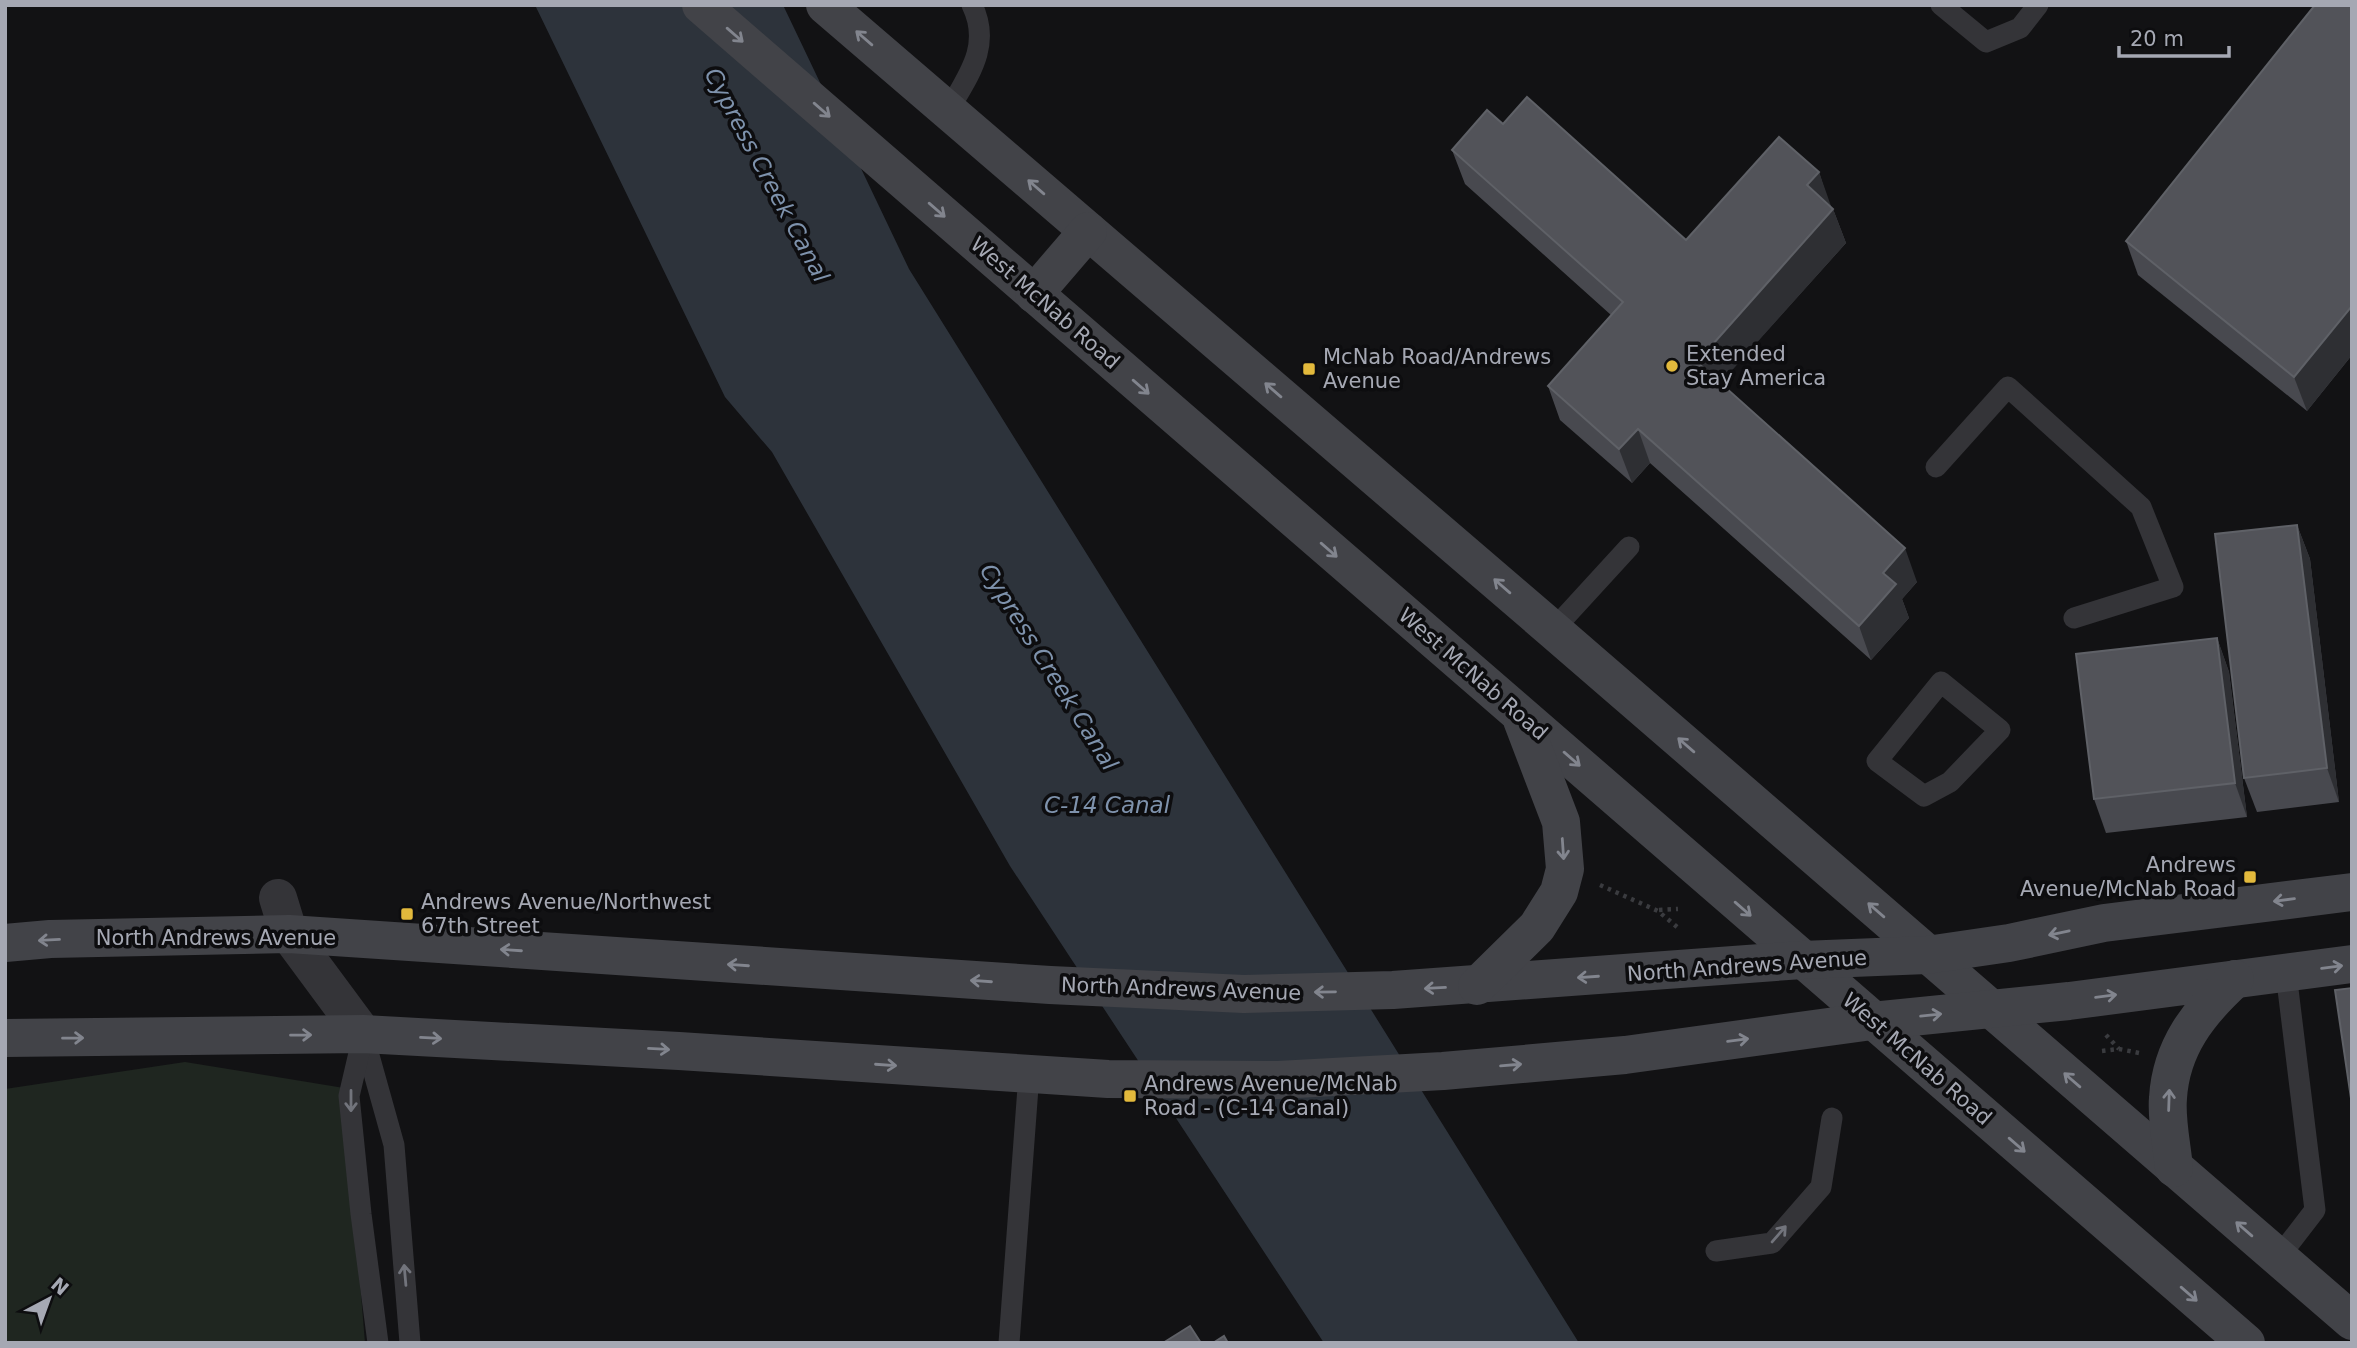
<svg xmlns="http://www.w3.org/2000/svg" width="2357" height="1348" font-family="'DejaVu Sans',sans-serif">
  <rect width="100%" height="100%" fill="#121214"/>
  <polygon fill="#1f2620" points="185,1062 344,1088 365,1343 5,1343 5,1089"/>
  <polygon fill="#2d333b" points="535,5 783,5 909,269 1579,1343 1324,1343 1010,866 772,452 725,397"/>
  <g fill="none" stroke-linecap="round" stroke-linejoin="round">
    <g stroke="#3a3b3f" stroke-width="4.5" stroke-dasharray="3.5 5" stroke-linecap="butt">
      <polyline points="1600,885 1658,911 1677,927"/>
      <polyline points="1659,910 1678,909"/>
      <polyline points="2106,1035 2119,1049"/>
      <polyline points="2102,1051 2119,1049 2139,1053"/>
    </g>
    <g stroke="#343438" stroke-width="21">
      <polyline points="1941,5 1986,42 2020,28 2038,5"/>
      <path d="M 948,111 C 968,76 992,46 972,5"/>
      <polyline points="1936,467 2008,387 2141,507 2173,587 2074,618"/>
      <polyline points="1553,630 1629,547"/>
      <polygon points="1941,682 2000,730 1950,782 1924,796 1877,761"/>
      <polyline points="363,1034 394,1145 410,1343"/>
      <polyline points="363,1036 349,1096 361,1214 378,1343"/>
      <polyline points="1716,1251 1772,1243 1821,1187 1832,1118"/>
      <polyline points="2278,1258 2315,1210 2286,973"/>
      <polyline points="1009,1343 1029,1074"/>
    </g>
    <polyline stroke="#343438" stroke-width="38" points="278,898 289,934 363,1034"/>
    <g stroke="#424348" stroke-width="38">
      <polyline points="701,5 2246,1343"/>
      <polyline points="825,5 1553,630 2352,1321"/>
      <polyline points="1034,294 1088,231"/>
      <polyline points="5,943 50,939 289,934 1050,985 1244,994 1393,990 1802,960 1927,955 2009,943 2104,923 2352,892"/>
      <polyline points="1477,986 1537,927 1559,892 1565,869 1561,822 1522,720"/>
      <polyline points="5,1038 363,1034 679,1051 1108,1079 1278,1080 1443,1071 1625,1055 1872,1021 2069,1001 2352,964"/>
      <path d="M 2174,1168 C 2172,1146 2166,1120 2168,1098 C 2171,1047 2199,1012 2235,979"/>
    </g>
  </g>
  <g fill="#48494f">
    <polygon points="2352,5 2352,355 2307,411 2138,275 2126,241"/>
    <polygon points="1503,124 1686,240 1819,172 1830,207 1833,209 1846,243 1720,383 1917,582 1902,599 1909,618 1871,660 1650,463 1632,483 1560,420 1548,386 1611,315 1465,184 1452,150"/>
    <polygon points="2297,525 2310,559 2339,802 2257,812 2244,778"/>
    <polygon points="2217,638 2229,672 2247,817 2106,833 2094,799"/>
  </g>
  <g fill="#2e2f33">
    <polygon points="1819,172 1831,206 1819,219 1807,185"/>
    <polygon points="1833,209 1846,243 1709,396 1697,362"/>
    <polygon points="2352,306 2352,355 2307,411 2294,377"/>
    <polygon points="1638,429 1650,463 1632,483 1619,449"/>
    <polygon points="2297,525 2310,559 2339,802 2327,768"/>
    <polygon points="1905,548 1917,582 1902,599 1909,618 1871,660 1859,626 1883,573"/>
    <polygon points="2217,638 2229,672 2247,817 2235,783"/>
  </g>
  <g fill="#525359" stroke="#5f6167" stroke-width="2">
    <polygon points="2315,5 2352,5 2352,306 2294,377 2126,241"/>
    <polygon points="1527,97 1686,240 1779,137 1819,172 1807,185 1833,209 1697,362 1905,548 1883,573 1896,584 1859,626 1638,429 1619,449 1548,386 1623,302 1452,150 1487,110 1503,124"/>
    <polygon points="2297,525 2327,768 2244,778 2215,534"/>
    <polygon points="2217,638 2235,783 2094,799 2076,654"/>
    <polygon points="2352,988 2352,1105 2335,990"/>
    <polygon points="1190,1326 1201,1343 1163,1343"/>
    <polygon points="1224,1336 1228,1343 1213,1343"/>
  </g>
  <defs><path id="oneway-shaft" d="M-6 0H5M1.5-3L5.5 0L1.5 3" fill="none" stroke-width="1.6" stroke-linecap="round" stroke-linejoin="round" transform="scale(1.75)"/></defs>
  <g stroke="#82858e">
    <use href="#oneway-shaft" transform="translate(735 35) rotate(41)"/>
    <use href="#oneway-shaft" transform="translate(864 38) rotate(-139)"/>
    <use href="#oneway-shaft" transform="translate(822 110) rotate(41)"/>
    <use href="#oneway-shaft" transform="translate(1036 187) rotate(-139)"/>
    <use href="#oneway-shaft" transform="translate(937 210) rotate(41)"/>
    <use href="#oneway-shaft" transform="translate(1141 387) rotate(41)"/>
    <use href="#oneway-shaft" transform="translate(1273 390) rotate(-139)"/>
    <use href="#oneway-shaft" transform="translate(1329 550) rotate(41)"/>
    <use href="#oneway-shaft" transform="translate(1502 586) rotate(-139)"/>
    <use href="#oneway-shaft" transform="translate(1686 745) rotate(-139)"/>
    <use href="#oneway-shaft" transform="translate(1572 759) rotate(41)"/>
    <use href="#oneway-shaft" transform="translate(1563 849) rotate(86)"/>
    <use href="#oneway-shaft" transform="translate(2284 900) rotate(173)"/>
    <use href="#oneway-shaft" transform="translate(1743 909) rotate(41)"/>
    <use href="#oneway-shaft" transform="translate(1876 910) rotate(-139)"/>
    <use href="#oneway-shaft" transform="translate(2059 933) rotate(168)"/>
    <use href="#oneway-shaft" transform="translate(49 940) rotate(177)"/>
    <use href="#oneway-shaft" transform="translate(511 950) rotate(-176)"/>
    <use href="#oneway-shaft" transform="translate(738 965) rotate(-176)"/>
    <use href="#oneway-shaft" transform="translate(2332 967) rotate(-7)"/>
    <use href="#oneway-shaft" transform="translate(1588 977) rotate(176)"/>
    <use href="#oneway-shaft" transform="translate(981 981) rotate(-176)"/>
    <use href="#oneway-shaft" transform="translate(1435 988) rotate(177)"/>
    <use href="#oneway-shaft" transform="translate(1325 992) rotate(179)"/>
    <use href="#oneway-shaft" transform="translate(2106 996) rotate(-7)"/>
    <use href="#oneway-shaft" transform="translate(1931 1015) rotate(-6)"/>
    <use href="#oneway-shaft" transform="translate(301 1035) rotate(-1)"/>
    <use href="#oneway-shaft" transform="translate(73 1038) rotate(-1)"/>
    <use href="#oneway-shaft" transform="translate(431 1038) rotate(3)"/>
    <use href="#oneway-shaft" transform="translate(1738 1040) rotate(-7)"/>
    <use href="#oneway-shaft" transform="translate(659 1049) rotate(3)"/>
    <use href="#oneway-shaft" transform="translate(886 1065) rotate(4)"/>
    <use href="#oneway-shaft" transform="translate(1511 1065) rotate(-5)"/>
    <use href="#oneway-shaft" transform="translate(2072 1080) rotate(-139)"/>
    <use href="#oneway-shaft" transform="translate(2169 1100) rotate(-88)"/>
    <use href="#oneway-shaft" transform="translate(2017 1145) rotate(41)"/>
    <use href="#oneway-shaft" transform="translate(2244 1229) rotate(-139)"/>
    <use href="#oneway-shaft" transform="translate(2189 1294) rotate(41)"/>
  </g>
  <g stroke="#72747c">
    <use href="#oneway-shaft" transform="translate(351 1101) rotate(90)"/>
    <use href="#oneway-shaft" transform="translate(1779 1234) rotate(-49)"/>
    <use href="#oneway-shaft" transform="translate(405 1275) rotate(-95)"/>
  </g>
  <g fill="#e2b93c" stroke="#0d0d0f" stroke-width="2.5">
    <circle cx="1672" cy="366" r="7"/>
    <rect x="1302" y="362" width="14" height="14" rx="3.5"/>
    <rect x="2243" y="870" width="14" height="14" rx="3.5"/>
    <rect x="400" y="907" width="14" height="14" rx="3.5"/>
    <rect x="1123" y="1089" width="14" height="14" rx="3.5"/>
  </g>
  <g text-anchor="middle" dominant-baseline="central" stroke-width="7" stroke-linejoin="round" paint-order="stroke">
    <g font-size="21" fill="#a5a8b3" stroke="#0d0d0f">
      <text transform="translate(1045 303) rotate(41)">West McNab Road</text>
      <text transform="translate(1473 674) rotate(41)">West McNab Road</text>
      <text x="216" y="938">North Andrews Avenue</text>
      <text transform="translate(1747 966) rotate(-4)">North Andrews Avenue</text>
      <text transform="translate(1181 989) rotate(2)">North Andrews Avenue</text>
      <text transform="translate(1917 1059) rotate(41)">West McNab Road</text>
    </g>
    <g font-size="21" fill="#a5a8b3" stroke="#0d0d0f" text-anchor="start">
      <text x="1686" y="354">Extended<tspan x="1686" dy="24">Stay America</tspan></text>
      <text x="1323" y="357">McNab Road/Andrews<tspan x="1323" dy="24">Avenue</tspan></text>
      <text x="2236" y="865" text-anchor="end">Andrews<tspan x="2236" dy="24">Avenue/McNab Road</tspan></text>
      <text x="421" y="902">Andrews Avenue/Northwest<tspan x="421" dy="24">67th Street</tspan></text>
      <text x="1144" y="1084">Andrews Avenue/McNab<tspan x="1144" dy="24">Road - (C-14 Canal)</tspan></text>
    </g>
    <g font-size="23" font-style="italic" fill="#7e92ac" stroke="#0d0d0f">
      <text transform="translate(767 175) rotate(62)">Cypress Creek Canal</text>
      <text transform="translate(1049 667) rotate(58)">Cypress Creek Canal</text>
      <text x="1107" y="805">C-14 Canal</text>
    </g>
  </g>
  <rect width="2357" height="1348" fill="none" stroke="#a5a8b3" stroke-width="14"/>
  <g transform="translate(49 1299) rotate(41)" stroke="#0d0d0f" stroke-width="5" paint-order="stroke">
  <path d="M0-5L12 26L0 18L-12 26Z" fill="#a5a8b3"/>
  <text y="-10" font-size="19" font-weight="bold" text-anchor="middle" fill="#a5a8b3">N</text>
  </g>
  <path d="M2119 46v10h110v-10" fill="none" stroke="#a5a8b3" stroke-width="3.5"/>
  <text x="2130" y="46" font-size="21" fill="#a5a8b3" stroke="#0d0d0f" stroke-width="5" paint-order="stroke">20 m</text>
</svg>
